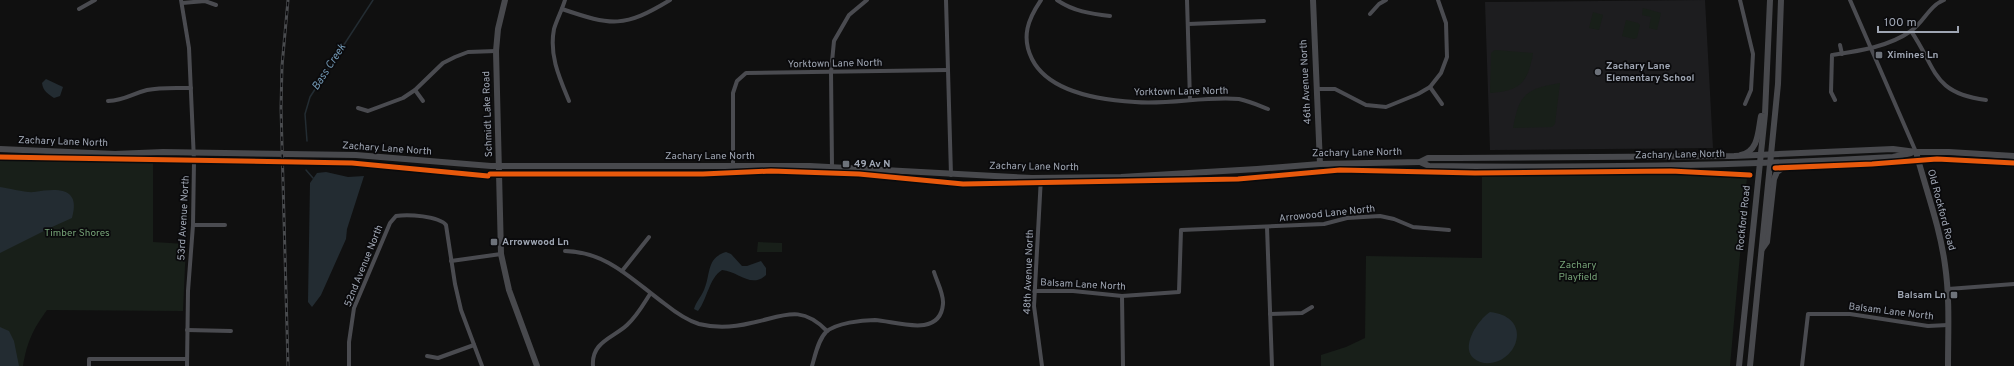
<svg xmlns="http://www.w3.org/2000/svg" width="2014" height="366" font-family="Overpass,sans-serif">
  <rect width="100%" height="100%" fill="#101010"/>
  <polygon fill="#1d1d1f" points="1705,0 1713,148 1490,150 1485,2"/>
  <g fill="#181f19">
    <polygon points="1643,8 1661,13 1657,30 1649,28 1651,17 1642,15"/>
    <polygon points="1593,12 1603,15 1599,30 1589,28"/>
    <polygon points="1626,20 1638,23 1640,25 1637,38 1634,39 1622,36"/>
    <path d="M 1495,50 L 1533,53 C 1528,83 1520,91 1490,93 L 1491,53 Z"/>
    <path d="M 1560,83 L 1555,124 L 1552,127 L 1513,128 C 1519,93 1527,89 1560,83 Z"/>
    <path d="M 0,156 L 153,157 L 153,242 L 186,244 L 183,311 L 47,310 C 33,329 27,342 23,366 L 0,366 Z"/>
    <polygon points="1482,174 1669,174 1747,177 1730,366 1321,366 1321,355 1346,347 1365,338 1366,256 1482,258"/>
    <polygon points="758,242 782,243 782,252 757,252"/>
  </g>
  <g fill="#232c32">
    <path d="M 46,79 L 63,87 L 60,96 L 54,98 C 48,94 43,91 42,83 Z"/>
    <polygon points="326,172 348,177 364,176 347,229 346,239 321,295 312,307 308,302 310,183 317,173"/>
    <path d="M 0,187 C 8,188 27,193 34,192 C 58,188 81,187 72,218 L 52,227 L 0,253 Z"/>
    <path d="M 726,252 L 731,254 L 742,266 L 747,266 L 761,261 L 766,268 L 766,275 C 751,289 738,271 722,270 C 709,278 707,300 698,311 L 694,309 C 696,302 701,297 704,290 C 711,274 706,258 726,252 Z"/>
    <path d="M 1490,312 C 1535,317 1517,366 1484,363 C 1454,357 1475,322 1490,312 Z"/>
    <polygon points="0,327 9,331 14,341 19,366 0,366"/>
  </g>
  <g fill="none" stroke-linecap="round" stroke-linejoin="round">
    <g stroke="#232c32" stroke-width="1.5">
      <polyline points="307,141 305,114 310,97 373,0"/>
      <polyline points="306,170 313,178"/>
    </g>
    <g stroke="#4a4b50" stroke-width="4">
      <polyline points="181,0 189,48 194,161 193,225 188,291 187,366"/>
      <path d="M 565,0 C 562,10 557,19 554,29 C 549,55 559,77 569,101"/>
      <polyline points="946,0 951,175"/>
      <path d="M 1041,0 C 1028,19 1021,37 1032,59 C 1049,93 1101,100 1135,102 C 1169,105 1205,96 1239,99 C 1249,101 1258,105 1268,109"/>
      <path d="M 1057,0 C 1073,11 1091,14 1110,16"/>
      <polyline points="1187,0 1190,100"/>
      <polyline points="1740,0 1753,54 1751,90 1745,104"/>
      <polyline points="1850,0 1916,152"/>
      <polyline points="182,3 205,1 216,5"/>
      <polyline points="79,9 95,0"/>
      <path d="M 562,9 C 612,26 624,28 670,0"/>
      <polyline points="1370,14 1379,4 1386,0"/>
      <polyline points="1188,24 1264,21"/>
      <path d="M 1911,31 C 1937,69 1932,93 1986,100"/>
      <polyline points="1840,45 1842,54"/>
      <polyline points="1430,87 1442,104"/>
      <polyline points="1316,89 1335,89 1366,105 1386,107 1418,94 1430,87 1441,73 1447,57 1446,23 1438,0"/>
      <polyline points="415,90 423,101"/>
      <path d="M 1835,100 L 1831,92 L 1832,55 C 1859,51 1888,47 1911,31 C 1924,22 1929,6 1944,0"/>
      <path d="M 108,101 C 126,100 131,94 147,90 C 161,87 176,88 191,88"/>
      <polyline points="358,108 368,111 403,98 415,90 443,63 455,57 468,52 496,51"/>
      <polyline points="733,166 733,93 737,81 746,73 948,70"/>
      <polyline points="832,167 831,72 834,41 849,15 867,0"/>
      <polyline points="1041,177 1034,306 1042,366"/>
      <polyline points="193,225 225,225"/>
      <polyline points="1267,227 1272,366"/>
      <path d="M 565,251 C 608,252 632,280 665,304 C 675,312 686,320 699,324 C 715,328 735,327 751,323 C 782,317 800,303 827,331"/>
      <polyline points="451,261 501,254"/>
      <polyline points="622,271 649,237"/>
      <polyline points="1948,289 2014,284"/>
      <polyline points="1034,291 1073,291 1122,296 1179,292 1181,230 1324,224 1347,218 1380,216 1394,219 1413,227 1449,230"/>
      <polyline points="1122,296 1123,366"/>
      <polyline points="1270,314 1302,313 1312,307"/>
      <polyline points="187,330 231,331"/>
      <polyline points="427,356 438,358 474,345"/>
      <polyline points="89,366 89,359 187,359"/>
      <path d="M 349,366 L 349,342 L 354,308 L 390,223 L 396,216 C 408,214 439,216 446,225 L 455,284 L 461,310 L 482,366"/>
      <path d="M 593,366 C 591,342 613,338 627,325 C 637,316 643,305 650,294"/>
      <path d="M 812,366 C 815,356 818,340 826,332 C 836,323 862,320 875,320 C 895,321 940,339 943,304 C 944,294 937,282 934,272"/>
      <polyline points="1802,366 1808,314 1850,314 1928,326 1948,325"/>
    </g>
    <g stroke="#48494d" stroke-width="6">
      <polyline points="505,0 498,29 496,51 501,254 509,290 537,366"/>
      <polyline points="1313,0 1320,164"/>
      <polyline points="0,149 115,154 163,152 356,155 491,166 810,166 1032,178 1121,177 1257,169 1320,164 1420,162 1428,158 1458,158 1734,156 1893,149 1916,152 1949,152 2014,156"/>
      <path d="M 1916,152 C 1926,190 1940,227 1945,265 C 1950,299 1948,332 1948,366"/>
      <path d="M 1741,155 C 1759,151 1758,131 1761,116"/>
      <path d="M 1420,162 L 1429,166 C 1584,168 1739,166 1893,157 L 1911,153"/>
      <polyline points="1762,249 1767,242 1774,179 1777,172 1789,163"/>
      <polyline points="1739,366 1765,114 1770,0"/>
      <polyline points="1750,366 1778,84 1781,0"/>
    </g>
    <g stroke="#494b4e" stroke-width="3">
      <polyline id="rail" points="288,366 281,108 282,66 288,0"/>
    </g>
    <use href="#rail" stroke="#0a0a0c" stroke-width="1.5" stroke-dasharray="4.5" stroke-linecap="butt"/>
    <g stroke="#0a0a0c" stroke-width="8">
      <g id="cycleway">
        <polyline points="0,157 352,163 488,176"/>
        <polyline points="1775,168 1872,164 1937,159 2014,163"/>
        <polyline points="490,174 703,174 771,171 859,174 963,184 1238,179 1340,170 1475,173 1671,171 1750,175"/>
      </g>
    </g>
    <use href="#cycleway" stroke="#e8590c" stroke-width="5"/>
  </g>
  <g fill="#6d727a" stroke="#0a0a0c" stroke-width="1.5">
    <rect x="1875" y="51" width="8" height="8" rx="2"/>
    <circle cx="1598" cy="72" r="4"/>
    <rect x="842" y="160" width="8" height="8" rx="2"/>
    <rect x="490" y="238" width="8" height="8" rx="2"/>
    <rect x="1950" y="291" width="8" height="8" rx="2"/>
  </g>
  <g text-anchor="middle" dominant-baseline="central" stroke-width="3.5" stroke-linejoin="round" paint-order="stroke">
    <g font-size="10" font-weight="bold" fill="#9fa6b3" stroke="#0a0a0c" text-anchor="start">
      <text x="1887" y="55">Ximines Ln</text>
      <text x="1606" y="66">Zachary Lane<tspan x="1606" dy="12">Elementary School</tspan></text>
      <text x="854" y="164">49 Av N</text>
      <text x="502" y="242">Arrowwood Ln</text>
      <text x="1946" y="295" text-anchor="end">Balsam Ln</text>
    </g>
    <g font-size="10" fill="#9fa6b3" stroke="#0a0a0c">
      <text transform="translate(835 64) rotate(-1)">Yorktown Lane North</text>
      <text transform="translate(1306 82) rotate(-93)">46th Avenue North</text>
      <text transform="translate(1181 92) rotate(-1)">Yorktown Lane North</text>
      <text transform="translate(488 114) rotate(-92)">Schmidt Lake Road</text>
      <text transform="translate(63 142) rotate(2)">Zachary Lane North</text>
      <text transform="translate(387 149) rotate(4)">Zachary Lane North</text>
      <text transform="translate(1357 153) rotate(-1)">Zachary Lane North</text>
      <text transform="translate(1680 155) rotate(-1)">Zachary Lane North</text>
      <text x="710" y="156">Zachary Lane North</text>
      <text transform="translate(1034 167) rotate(1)">Zachary Lane North</text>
      <text transform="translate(1941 210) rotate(75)">Old Rockford Road</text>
      <text transform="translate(1327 214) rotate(-6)">Arrowood Lane North</text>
      <text transform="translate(184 218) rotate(-87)">53rd Avenue North</text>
      <text transform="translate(1744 218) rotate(-84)">Rockford Road</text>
      <text transform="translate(364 266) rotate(-68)">52nd Avenue North</text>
      <text transform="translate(1029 272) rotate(-88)">48th Avenue North</text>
      <text transform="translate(1083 285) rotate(3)">Balsam Lane North</text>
      <text transform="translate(1891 312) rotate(7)">Balsam Lane North</text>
    </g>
    <g font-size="10" fill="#74a075" stroke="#0a0a0c">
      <text x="77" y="233">Timber Shores</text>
      <text x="1578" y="265">Zachary<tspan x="1578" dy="12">Playfield</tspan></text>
    </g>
    <g font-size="11" font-style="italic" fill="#7297b2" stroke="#0a0a0c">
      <text transform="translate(329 67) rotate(-57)">Bass Creek</text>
    </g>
  </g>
  <path d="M1878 26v6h80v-6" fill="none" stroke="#9fa6b3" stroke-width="2"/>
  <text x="1884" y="26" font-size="12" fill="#9fa6b3" stroke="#0a0a0c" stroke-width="3" paint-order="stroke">100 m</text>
</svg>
